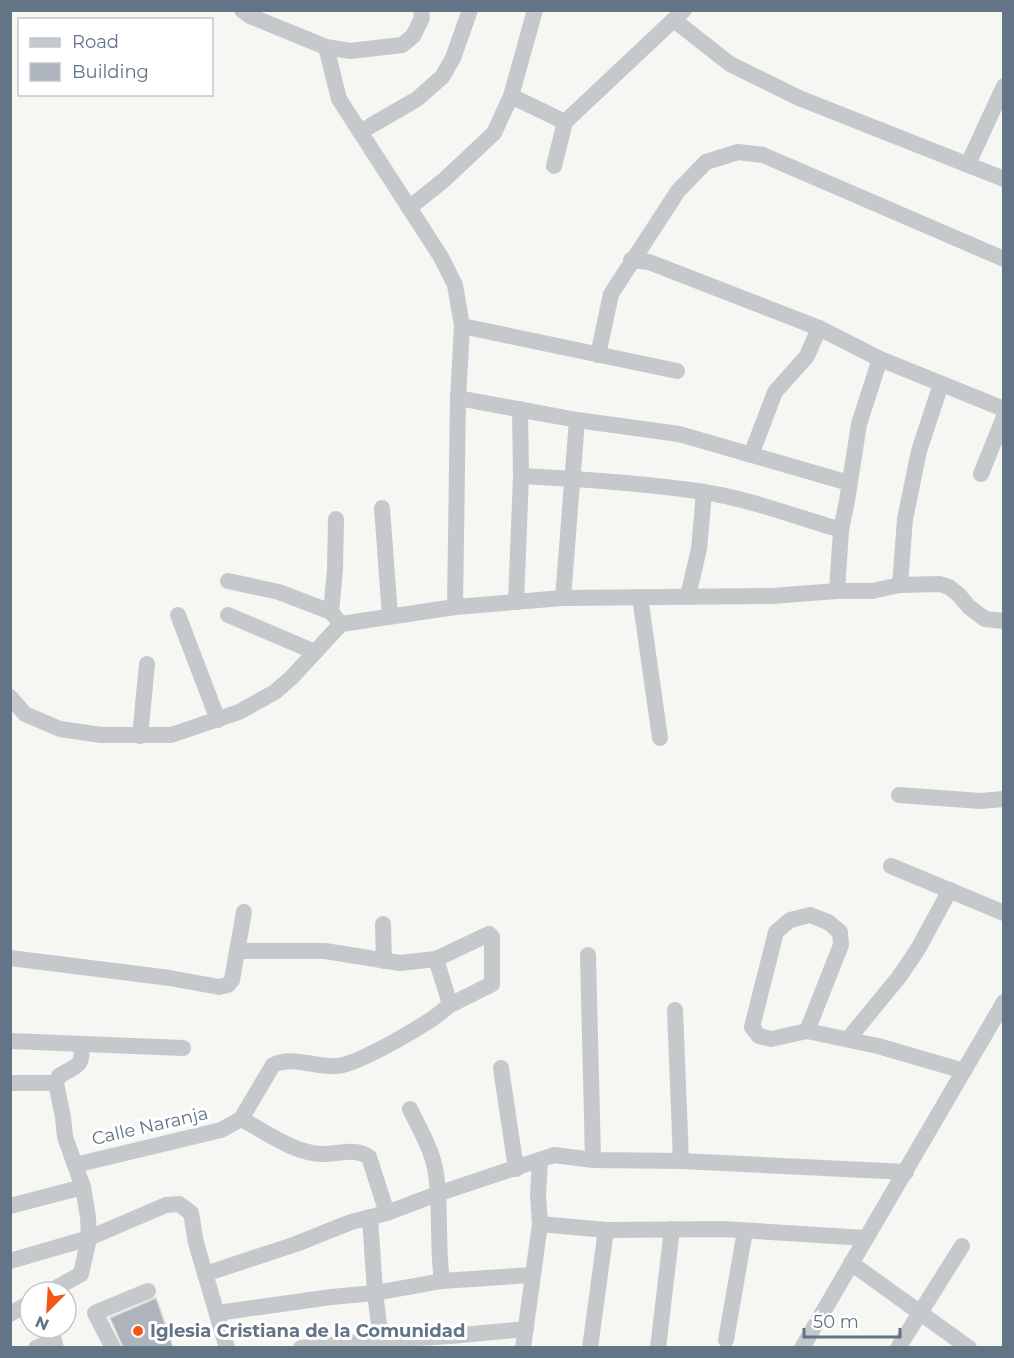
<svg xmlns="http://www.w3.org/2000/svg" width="1014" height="1358" font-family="Montserrat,sans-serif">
  <rect width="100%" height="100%" fill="#f6f6f2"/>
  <polygon fill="#adb4bb" stroke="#d7d7d5" stroke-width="1.5" points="156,1298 173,1347 123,1347 110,1318"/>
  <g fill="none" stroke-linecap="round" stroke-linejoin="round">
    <g stroke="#c5c9cc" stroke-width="16">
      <polyline points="242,10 250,16 326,47 350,51 402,45 413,36 422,18 421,10"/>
      <polyline points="674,20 730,64 799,98 1004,179"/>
      <polyline points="326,47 339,99 441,257 455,285 462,326 458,398 455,607"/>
      <polyline points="511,96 565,122"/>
      <polyline points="360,132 417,99 442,77 453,58 470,10"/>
      <polyline points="968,164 1004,86"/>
      <polyline points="554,166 565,122 684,10"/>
      <polyline points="409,208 444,180 494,133 511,96 535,10"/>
      <polyline points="631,260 649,262 819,328 880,359 1004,409"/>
      <polyline points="462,326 677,371"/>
      <polyline points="598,355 611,294 678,191 706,162 738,152 763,155 1004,259"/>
      <polyline points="458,398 577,420 679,434 849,483"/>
      <polyline points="751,455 775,392 807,356 819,328"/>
      <polyline points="981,474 1004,417"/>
      <path d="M 521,476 C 582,479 644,483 704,492 C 750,499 796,517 841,530"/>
      <polyline points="382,508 390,616"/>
      <polyline points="336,519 335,569 331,612 341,624"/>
      <polyline points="228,581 279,592 331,612"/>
      <polyline points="900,585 905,519 919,451 941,384"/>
      <polyline points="837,591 841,530 847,501 859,424 880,359"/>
      <polyline points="688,596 699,549 704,492"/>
      <polyline points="640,597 660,738"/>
      <polyline points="563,598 577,420"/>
      <polyline points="516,602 521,476 520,409"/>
      <polyline points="178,615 218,720"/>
      <polyline points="228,615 315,652"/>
      <polyline points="10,697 25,714 60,729 101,735 171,735 239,712 275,692 292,677 341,624 455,607 563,598 772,596 837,591 872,591 900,585 940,584 949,587 959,595 969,607 985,619 1004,621"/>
      <polyline points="140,736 147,664"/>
      <polyline points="899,795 980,801 1004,799"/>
      <polyline points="891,866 1004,913"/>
      <polyline points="383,924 384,961"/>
      <polyline points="237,951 325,951 400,963 436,959 489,934 492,937 492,984 448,1006"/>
      <polyline points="588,955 593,1160"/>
      <polyline points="10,958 170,978 219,987 228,985 232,980 244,912"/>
      <polyline points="675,1010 681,1161"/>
      <polyline points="807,1031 841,945 840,932 828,922 810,915 790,920 776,932 752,1027 759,1036 771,1039 807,1031 878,1046 964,1071"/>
      <polyline points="849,1038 899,977 918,949 950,890"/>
      <polyline points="10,1041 183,1048"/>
      <polyline points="501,1068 516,1169"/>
      <polyline points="10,1083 56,1083"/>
      <path d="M 241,1119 C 266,1132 295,1154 323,1154 C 340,1154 354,1147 369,1157 L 387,1213"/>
      <path d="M 75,1165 L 65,1137 L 63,1117 L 56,1083 L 59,1076 C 76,1065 84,1068 81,1044"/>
      <path d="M 10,1206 L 83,1187 L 75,1165 L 221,1130 L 241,1119 L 273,1065 C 292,1055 316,1068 337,1066 C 357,1065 434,1021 448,1006 L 449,1001 L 436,959"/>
      <polyline points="370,1217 375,1293 382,1348"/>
      <polyline points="540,1224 606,1230 723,1229 866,1238"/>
      <polyline points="10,1261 89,1238 166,1205 179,1204 191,1213 196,1243 227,1348"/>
      <polyline points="851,1263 969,1348"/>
      <polyline points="205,1274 296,1244 351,1222 387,1213 437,1194 554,1155 593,1160 681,1161 906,1172"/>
      <polyline points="442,1281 532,1275"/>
      <polyline points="49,1292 81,1274 89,1238 88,1217 83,1187"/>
      <path d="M 217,1313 L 331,1297 L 375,1293 L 442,1281 C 437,1246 441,1209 436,1174 C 433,1151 420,1130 410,1109"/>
      <polyline points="10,1314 30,1303"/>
      <polyline points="726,1340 745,1231"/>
      <polyline points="36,1348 54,1340 56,1348"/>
      <polyline points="113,1348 95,1313 148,1291"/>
      <polyline points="301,1348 381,1340 451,1336 526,1329"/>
      <polyline points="523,1348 540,1224 538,1195 540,1161"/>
      <polyline points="590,1348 606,1230"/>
      <polyline points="658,1348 672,1229"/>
      <polyline points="802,1348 1004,1002"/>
      <polyline points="898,1348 962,1246"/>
    </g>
  </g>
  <circle fill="#f35715" stroke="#fff" stroke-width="2" cx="138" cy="1331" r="6"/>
  <g text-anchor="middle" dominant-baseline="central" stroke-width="6" stroke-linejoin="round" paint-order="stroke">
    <g font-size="18" fill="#627486" stroke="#fff">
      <text transform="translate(150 1126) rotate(-13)">Calle Naranja</text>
    </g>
    <g font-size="18" font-weight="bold" fill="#627486" stroke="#fff" text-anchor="start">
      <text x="150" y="1331">Iglesia Cristiana de la Comunidad</text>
    </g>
  </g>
  <rect width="1014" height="1358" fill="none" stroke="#627486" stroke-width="24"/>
  <rect x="18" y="18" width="195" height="78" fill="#ffffff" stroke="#c0c7cf" stroke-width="1.5"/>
  <rect x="30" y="38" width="30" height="9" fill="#c5c9cc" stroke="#c0c7cf" stroke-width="1.5"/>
  <text x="72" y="48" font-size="18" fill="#627486">Road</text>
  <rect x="30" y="63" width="30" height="18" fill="#adb4bb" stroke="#c0c7cf" stroke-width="1.5"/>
  <text x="72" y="78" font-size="18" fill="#627486">Building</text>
  <g transform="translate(48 1310) rotate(204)"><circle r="28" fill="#ffffff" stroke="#c0c7cf" stroke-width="1.5"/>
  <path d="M0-4.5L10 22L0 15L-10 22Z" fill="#f35715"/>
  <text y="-9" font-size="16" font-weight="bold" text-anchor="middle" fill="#627486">N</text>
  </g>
  <path d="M804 1328v9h96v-9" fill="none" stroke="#627486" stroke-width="3"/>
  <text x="813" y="1328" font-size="18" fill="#627486" stroke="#ffffff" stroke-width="4.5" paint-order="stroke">50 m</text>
</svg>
